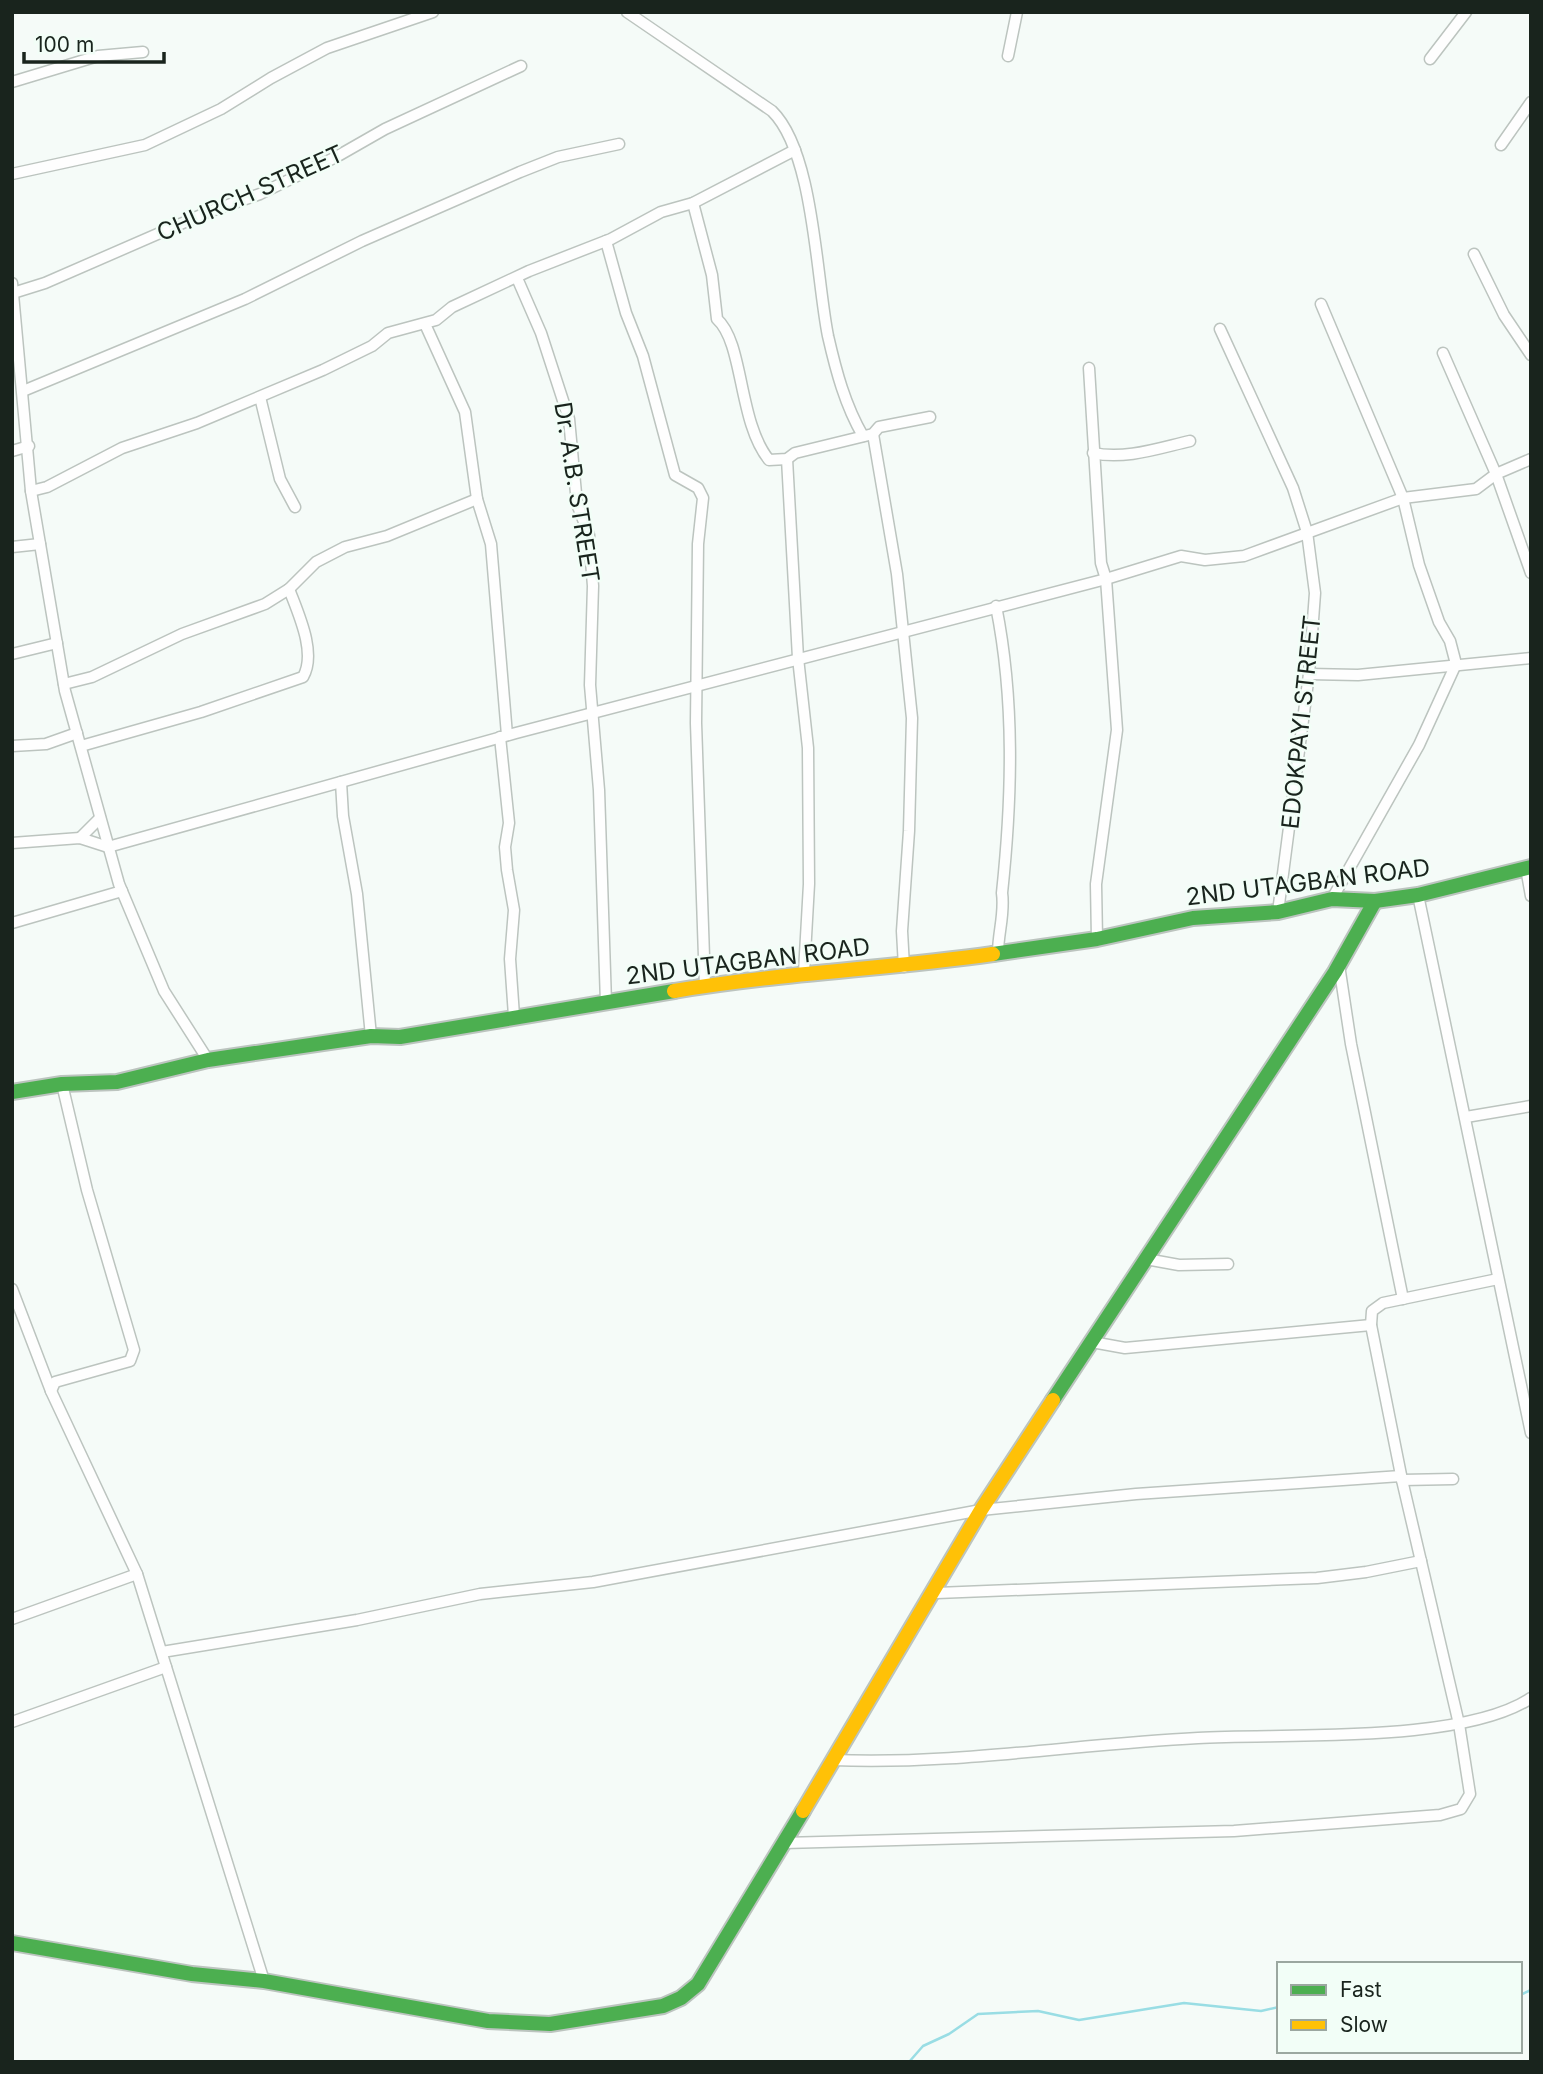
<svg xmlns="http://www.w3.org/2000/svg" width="1543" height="2074" font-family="Inter,sans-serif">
  <rect width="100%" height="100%" fill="#f5fbf8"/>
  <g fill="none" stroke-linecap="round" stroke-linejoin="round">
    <g stroke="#99dde4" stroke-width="2.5">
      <polyline points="1520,1995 1531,1990"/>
      <polyline points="842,2062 875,2062"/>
      <polyline points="909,2062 923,2046 949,2034 978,2014 1038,2011 1079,2020 1184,2003 1261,2011 1279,2007"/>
    </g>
    <g stroke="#bcc4bf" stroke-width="13">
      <g id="street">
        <path d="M 627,12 L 772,111 C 814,152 816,277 828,336 C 836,371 845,405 863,436"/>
        <polyline points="1008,56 1017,12"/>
        <polyline points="1430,59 1466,12"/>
        <polyline points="12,82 98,56 143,52"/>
        <polyline points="1501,145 1531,102"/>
        <polyline points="12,174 145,145 221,109 271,78 327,48 433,12"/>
        <path d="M 693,203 L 712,275 L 717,319 C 744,343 738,422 769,460 L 787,459 L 795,453 L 873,434 L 879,427 L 930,417"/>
        <polyline points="606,241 626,313 643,356 675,475 698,488 703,498 698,544 696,723 705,986"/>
        <polyline points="1474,254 1504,315 1531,355"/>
        <polyline points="517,278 541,333 569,419 577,504 589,535 593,586 590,685 599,790 606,1003"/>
        <polyline points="12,283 31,491 65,691 119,884 164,991 208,1060"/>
        <polyline points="13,293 45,283 208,212 260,194 336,157 385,129 521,66"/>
        <polyline points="1321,304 1403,498 1419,565 1439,622 1450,641 1456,664 1419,745 1332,899"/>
        <polyline points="425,324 465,412 477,499 491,544 507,735"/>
        <polyline points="1220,329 1293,488 1307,532 1315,593 1309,674 1278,912"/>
        <polyline points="1443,353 1496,474 1531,573"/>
        <polyline points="1089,368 1101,563 1106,579 1117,730 1096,884 1097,939"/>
        <polyline points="23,391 245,299 362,241 520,172 558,157 619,144"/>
        <polyline points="260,397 280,479 295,507"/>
        <polyline points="873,434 897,574 912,718 909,831 902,931 904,967"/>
        <polyline points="12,451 29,446"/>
        <path d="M 1093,453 C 1125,460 1159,448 1190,441"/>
        <polyline points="787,459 798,658 808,748 809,884 804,972"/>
        <polyline points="31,491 47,487 122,448 197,423 323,370 372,346 388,333 436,320 452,307 529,271 611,239 661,212 693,203 795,150"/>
        <polyline points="12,547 40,544"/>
        <path d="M 996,606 C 1015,701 1012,798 1002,893 C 1005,913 998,933 998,953"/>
        <polyline points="12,654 57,643"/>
        <polyline points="1309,674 1358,675 1531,658"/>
        <polyline points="64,684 92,677 182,634 265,604 289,589 316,562 345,547 387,536 477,499"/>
        <polyline points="500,737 509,823 505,847 507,870 514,910 510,959 514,1016"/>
        <polyline points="12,746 46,744 77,733"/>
        <path d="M 81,746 L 201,712 L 303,677 C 317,653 298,613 289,589"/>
        <polyline points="341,782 343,816 357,894 371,1036"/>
        <polyline points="80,838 100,818"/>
        <polyline points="12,843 80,838 108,847"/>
        <polyline points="108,847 516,733 1106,579 1181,556 1205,560 1244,556 1403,498 1476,489 1496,474 1531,459"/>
        <polyline points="1526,868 1531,896"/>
        <polyline points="1418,895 1531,1433"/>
        <polyline points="12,923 122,891"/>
        <polyline points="1339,965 1351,1044 1403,1299"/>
        <polyline points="1466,1117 1531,1106"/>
        <polyline points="1146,1259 1179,1265 1228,1264"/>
        <polyline points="12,1289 51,1391 137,1574 264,1981"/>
        <polyline points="1092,1342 1125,1348 1371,1325"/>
        <polyline points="51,1391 55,1382 130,1361 134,1350 87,1190 62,1084"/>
        <polyline points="1402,1480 1453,1479"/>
        <polyline points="937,1593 1317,1578 1366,1572 1421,1561"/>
        <polyline points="12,1619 137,1574"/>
        <polyline points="162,1652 357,1620 480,1594 593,1582 981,1510 1136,1494 1401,1476"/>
        <polyline points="12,1722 166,1667"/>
        <path d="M 833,1760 C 956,1765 1076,1744 1198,1738 C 1284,1733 1462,1744 1531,1698"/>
        <polyline points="784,1843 1234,1831 1440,1815 1461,1809 1470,1794 1459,1724 1402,1480 1371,1325 1372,1311 1383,1303 1498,1279"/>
      </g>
    </g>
    <g stroke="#bcc4bf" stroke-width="18">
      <g id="fast">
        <polyline points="993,954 1097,939 1193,918 1278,912 1332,899 1375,901 1418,895 1531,867"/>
        <polyline points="12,1092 62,1084 117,1082 208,1060 371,1036 400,1037 674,991"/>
        <polyline points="1053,1400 1335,972 1375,901"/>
        <polyline points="12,1943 192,1974 264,1981 488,2021 550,2024 663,2006 681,1998 698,1984 803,1811"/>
      </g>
    </g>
    <g stroke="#bcc4bf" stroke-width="18">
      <g id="slow">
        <path d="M 674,991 C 780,973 887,969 993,954"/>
        <polyline points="803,1811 981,1510 1053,1400"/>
      </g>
    </g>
    <use href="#street" stroke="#fefefe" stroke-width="10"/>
    <use href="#fast" stroke="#4caf50" stroke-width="14"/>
    <use href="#slow" stroke="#ffc107" stroke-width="14"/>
  </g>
  <g text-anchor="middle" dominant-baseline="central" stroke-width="5" stroke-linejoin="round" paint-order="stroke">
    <g font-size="24" fill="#19241d" stroke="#f2fef7">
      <text transform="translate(250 193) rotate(-24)">CHURCH STREET</text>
      <text transform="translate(577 492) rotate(81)">Dr. A.B. STREET</text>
      <text transform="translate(1301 722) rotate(-84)">EDOKPAYI STREET</text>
      <text transform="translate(1308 882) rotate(-7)">2ND UTAGBAN ROAD</text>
      <text transform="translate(748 961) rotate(-7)">2ND UTAGBAN ROAD</text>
    </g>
  </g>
  <rect width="1543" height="2074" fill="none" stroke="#19241d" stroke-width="28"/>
  <rect x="1277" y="1962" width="245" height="91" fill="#f2fef7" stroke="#9ba7a0" stroke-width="2"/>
  <rect x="1291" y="1985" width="35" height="10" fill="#4caf50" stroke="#9ba7a0" stroke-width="2"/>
  <text x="1340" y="1997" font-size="21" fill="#19241d">Fast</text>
  <rect x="1291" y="2020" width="35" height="10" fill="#ffc107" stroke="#9ba7a0" stroke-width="2"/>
  <text x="1340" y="2032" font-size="21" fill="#19241d">Slow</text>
  <path d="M24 52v10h140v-10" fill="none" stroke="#19241d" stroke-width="3.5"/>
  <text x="35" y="52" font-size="21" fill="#19241d" stroke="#f2fef7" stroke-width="5" paint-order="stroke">100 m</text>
</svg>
